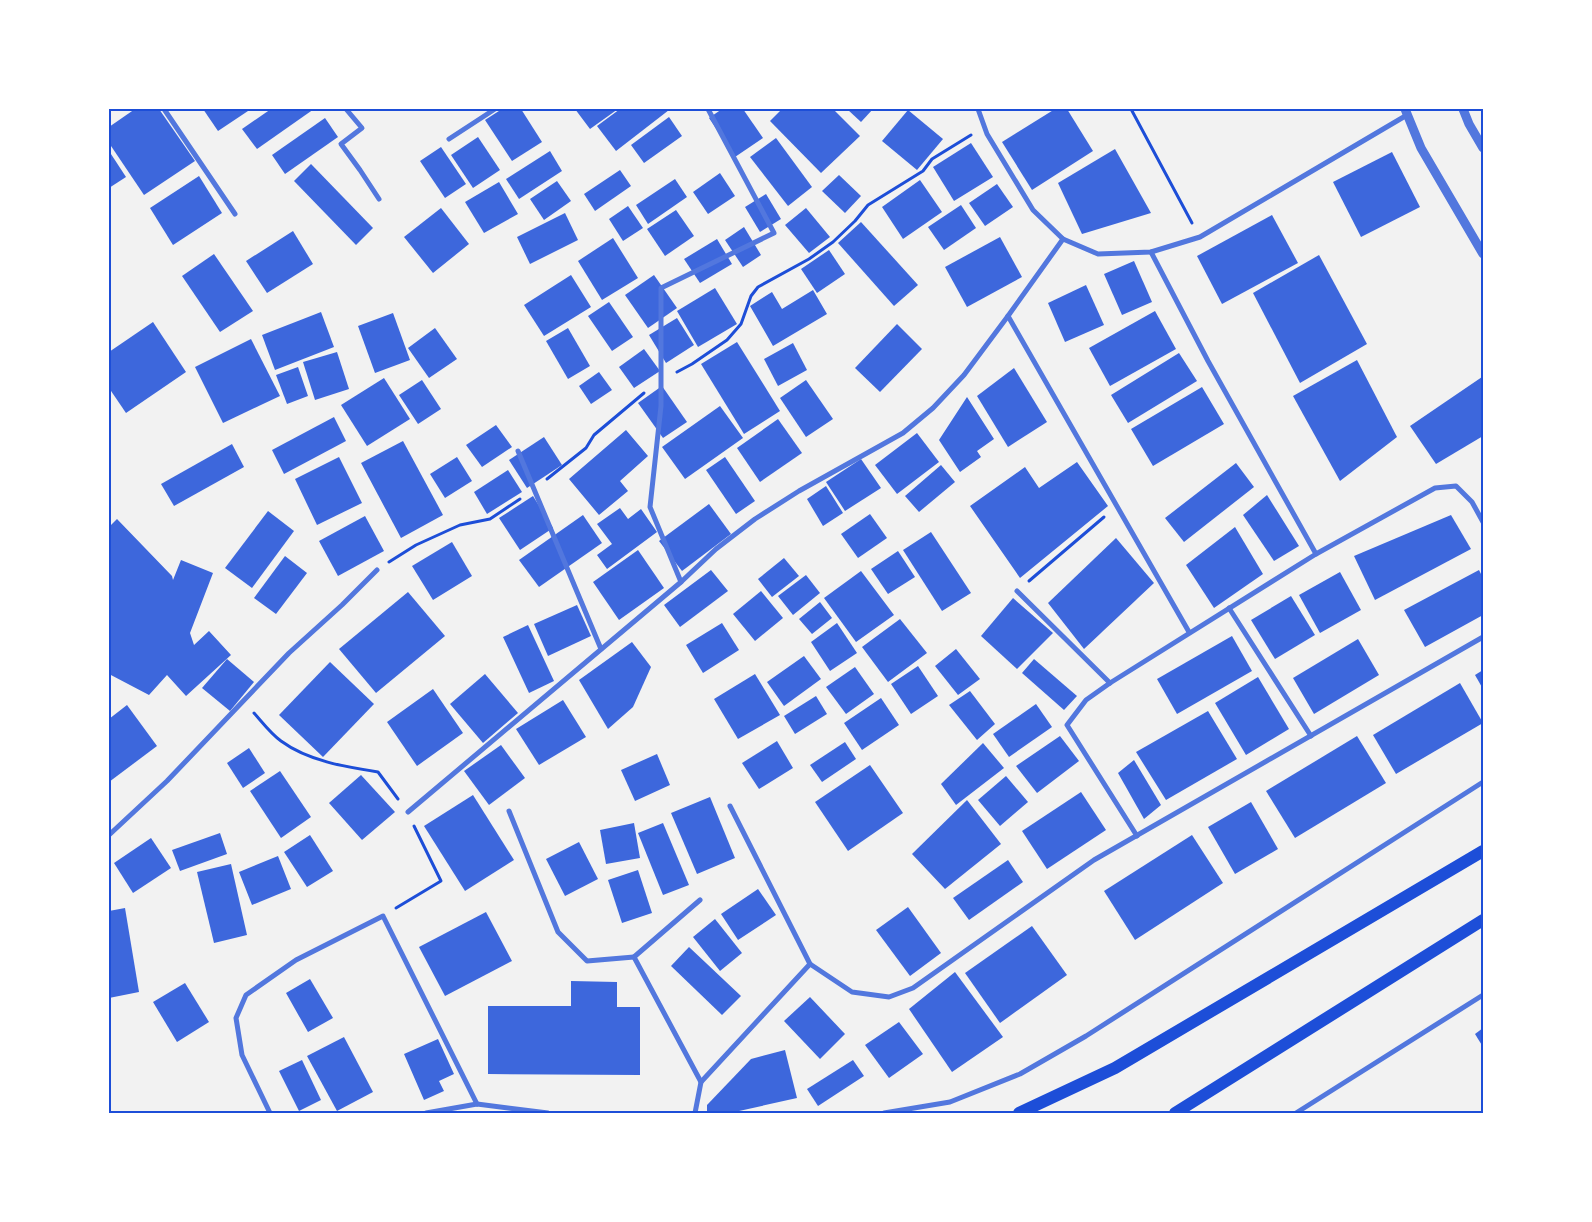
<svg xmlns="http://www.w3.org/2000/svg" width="1592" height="1222" font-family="Poppins,sans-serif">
  <rect width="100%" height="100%" fill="#f2f2f2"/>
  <g fill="#3d67dc">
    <polygon points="135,109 159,109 195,161 144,195 109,143 109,127"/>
    <polygon points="203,109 251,109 218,131"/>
    <polygon points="271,109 314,109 257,149 242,129"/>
    <polygon points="502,109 521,109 542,142 512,161 485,120"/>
    <polygon points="575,109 618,109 590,129"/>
    <polygon points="620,109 668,109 669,110 616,151 597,126"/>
    <polygon points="722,109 743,109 763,138 735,157 709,118"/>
    <polygon points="782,109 833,109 860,136 821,173 770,121"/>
    <polygon points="847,109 873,109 861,122"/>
    <polygon points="1055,109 1067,109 1093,151 1032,190 1002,142"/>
    <polygon points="908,110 943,139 917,170 882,141"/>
    <polygon points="669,117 682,136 644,163 631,145"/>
    <polygon points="325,118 338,137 285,174 272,155"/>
    <polygon points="478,137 500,170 473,188 451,155"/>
    <polygon points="776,138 812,187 788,206 750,157"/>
    <polygon points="971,143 993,177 954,201 933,167"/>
    <polygon points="441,147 466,184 445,198 420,161"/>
    <polygon points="1115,149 1151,213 1082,234 1058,183"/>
    <polygon points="109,151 126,177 109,188"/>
    <polygon points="550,151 562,171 519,199 506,179"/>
    <polygon points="1392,152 1420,207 1361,237 1333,182"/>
    <polygon points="311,164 373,228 356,245 294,181"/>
    <polygon points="620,170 631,186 595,211 584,194"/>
    <polygon points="720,173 735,196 708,214 693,192"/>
    <polygon points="839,175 861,196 845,213 822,191"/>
    <polygon points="199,176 222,213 173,245 150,208"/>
    <polygon points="675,179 687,197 648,224 636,205"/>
    <polygon points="920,180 942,212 903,239 882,207"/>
    <polygon points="557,181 571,201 544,220 530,199"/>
    <polygon points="499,182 518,214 484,233 465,202"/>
    <polygon points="997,184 1013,207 985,226 969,203"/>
    <polygon points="766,194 781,219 760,232 745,207"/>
    <polygon points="961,205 976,228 944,250 928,227"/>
    <polygon points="628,206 643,228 623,241 609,219"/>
    <polygon points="441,208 469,244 433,273 404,237"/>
    <polygon points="806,208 830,237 809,253 785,225"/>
    <polygon points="676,210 694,236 665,256 647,229"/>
    <polygon points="565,213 578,240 530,264 517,237"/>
    <polygon points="1272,215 1298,263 1222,304 1197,256"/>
    <polygon points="861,222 918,285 894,306 838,243"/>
    <polygon points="744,227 761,255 743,267 725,240"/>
    <polygon points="293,231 313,264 267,293 246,261"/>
    <polygon points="1000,237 1022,277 967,307 945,267"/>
    <polygon points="613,238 638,278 602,300 578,261"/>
    <polygon points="717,239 732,264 700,283 684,259"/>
    <polygon points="829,250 845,274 817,293 801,269"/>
    <polygon points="214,254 253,311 220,332 182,276"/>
    <polygon points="1319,255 1367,344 1300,383 1253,293"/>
    <polygon points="1134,261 1152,302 1122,315 1104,274"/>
    <polygon points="571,275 591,307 544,336 524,305"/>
    <polygon points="654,275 677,308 648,328 625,295"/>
    <polygon points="1086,285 1104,325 1065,342 1048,303"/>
    <polygon points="715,288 737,324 698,347 677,311"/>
    <polygon points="813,290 827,314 773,346 750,306 772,292 782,309"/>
    <polygon points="609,302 633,337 612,351 588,316"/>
    <polygon points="1155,311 1176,349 1110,386 1089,348"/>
    <polygon points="321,312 334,347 275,370 262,335"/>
    <polygon points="393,313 410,360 375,373 358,326"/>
    <polygon points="677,318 694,345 666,363 649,335"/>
    <polygon points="153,322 186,372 126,413 109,388 109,352"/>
    <polygon points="897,324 922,349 880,392 855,368"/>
    <polygon points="435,328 457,359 429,378 408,348"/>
    <polygon points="568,328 590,366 568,379 546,341"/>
    <polygon points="251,339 280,396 223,423 195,367"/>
    <polygon points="737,342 780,411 744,434 701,364"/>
    <polygon points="793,343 807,370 778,386 764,359"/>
    <polygon points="644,349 660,371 634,388 619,367"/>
    <polygon points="337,352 349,389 315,400 303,362"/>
    <polygon points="1179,353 1197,381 1128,423 1111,395"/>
    <polygon points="1357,360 1397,437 1340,481 1293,396"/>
    <polygon points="298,367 308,396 287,404 276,375"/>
    <polygon points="1014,368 1047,422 1008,447 977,396"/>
    <polygon points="599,372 612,390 591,404 579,386"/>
    <polygon points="1482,377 1483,436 1436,464 1410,426"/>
    <polygon points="384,378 410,419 367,446 341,405"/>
    <polygon points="422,380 441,409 418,424 399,395"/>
    <polygon points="806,380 833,419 806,437 780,398"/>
    <polygon points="662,386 687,422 663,438 638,403"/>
    <polygon points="1202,387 1224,424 1153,466 1131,429"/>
    <polygon points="967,397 994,439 977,451 981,457 960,472 939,440"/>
    <polygon points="720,406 743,438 685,479 662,447"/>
    <polygon points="334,417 346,441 284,474 272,450"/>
    <polygon points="778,419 802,453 760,482 737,448"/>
    <polygon points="496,425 512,447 482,467 466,445"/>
    <polygon points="626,430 648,456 620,481 628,491 599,515 569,479"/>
    <polygon points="917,433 939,462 897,494 875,465"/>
    <polygon points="544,437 562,465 527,488 509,460"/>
    <polygon points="403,441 443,515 401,538 361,463"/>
    <polygon points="232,444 244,467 174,506 161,484"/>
    <polygon points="339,457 362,503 317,525 295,479"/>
    <polygon points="457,457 472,481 445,498 430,474"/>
    <polygon points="725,457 755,501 736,514 706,470"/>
    <polygon points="861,459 881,488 845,511 826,482"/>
    <polygon points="1077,462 1108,506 1020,578 970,506 1025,467 1039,488"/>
    <polygon points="1236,463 1254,487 1184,542 1165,518"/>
    <polygon points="941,465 955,482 919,512 905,496"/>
    <polygon points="508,470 522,492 487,514 474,492"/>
    <polygon points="826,486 843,513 823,526 807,499"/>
    <polygon points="1267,495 1299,546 1274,561 1243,515"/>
    <polygon points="533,496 553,528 520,550 499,518"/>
    <polygon points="709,504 731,534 682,571 659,541"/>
    <polygon points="620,508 628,519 641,509 657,532 607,569 597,555 612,544 597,524"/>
    <polygon points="268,511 294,531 252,588 225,568"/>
    <polygon points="870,514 887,538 858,558 841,534"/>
    <polygon points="583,515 602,543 539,587 519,560"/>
    <polygon points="1451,515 1471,549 1375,600 1354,556"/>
    <polygon points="365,516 384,551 338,576 319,541"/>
    <polygon points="117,519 172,576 173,580 181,560 213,573 190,633 194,645 209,631 231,655 186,696 167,675 149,695 109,674 109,527"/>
    <polygon points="1235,527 1263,574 1214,608 1186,565"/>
    <polygon points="931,532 971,593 942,611 903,550"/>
    <polygon points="1116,538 1154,583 1084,649 1048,603"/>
    <polygon points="452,542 472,576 433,600 412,566"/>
    <polygon points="638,550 664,588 619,620 593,582"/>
    <polygon points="898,551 915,577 888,594 871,569"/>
    <polygon points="285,556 307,573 276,614 254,598"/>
    <polygon points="784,558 799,576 772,597 758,579"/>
    <polygon points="711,570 728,591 680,627 664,605"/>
    <polygon points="1479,570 1483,578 1483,615 1425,647 1404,610"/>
    <polygon points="861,571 894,615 856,642 824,598"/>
    <polygon points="1340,572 1361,610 1320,633 1299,595"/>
    <polygon points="806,575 820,593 793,615 778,596"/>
    <polygon points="761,591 783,618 755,641 733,614"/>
    <polygon points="408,592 445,636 376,693 339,649"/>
    <polygon points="1291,596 1315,635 1275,659 1251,620"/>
    <polygon points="1013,598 1053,633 1017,669 981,636"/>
    <polygon points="820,602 832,618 812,634 799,619"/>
    <polygon points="577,605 591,636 548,656 534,624"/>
    <polygon points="900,619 927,653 888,682 862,647"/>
    <polygon points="722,623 739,650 703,673 686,645"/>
    <polygon points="837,623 857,653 830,671 811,642"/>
    <polygon points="528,625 554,681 529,693 503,637"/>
    <polygon points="1232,636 1252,671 1177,714 1157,679"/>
    <polygon points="1358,639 1379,675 1314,714 1293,678"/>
    <polygon points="632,642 651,667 633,707 608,729 579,680"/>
    <polygon points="956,649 980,679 958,695 935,666"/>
    <polygon points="804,656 821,679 784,706 767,682"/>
    <polygon points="227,659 254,682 230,711 202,688"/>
    <polygon points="1034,659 1077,696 1064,710 1022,673"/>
    <polygon points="330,662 374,704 323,757 279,715"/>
    <polygon points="918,666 938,696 911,714 891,684"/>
    <polygon points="855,667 874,694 846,714 826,687"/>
    <polygon points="1483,670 1483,689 1475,675"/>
    <polygon points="485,674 518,713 483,743 450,704"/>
    <polygon points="755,674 780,715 738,739 714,699"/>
    <polygon points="1258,677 1289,729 1246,755 1215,703"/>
    <polygon points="1460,683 1483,723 1396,774 1373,735"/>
    <polygon points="433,689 463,733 417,766 387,722"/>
    <polygon points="970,691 995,724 977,740 949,705"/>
    <polygon points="816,696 827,714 795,734 784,716"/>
    <polygon points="881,698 899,725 862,750 844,723"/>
    <polygon points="563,700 586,737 539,765 516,729"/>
    <polygon points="1036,704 1052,727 1009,757 993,734"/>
    <polygon points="127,705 157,746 109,782 109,719"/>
    <polygon points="1208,711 1237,759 1166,800 1136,752"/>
    <polygon points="1060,736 1079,761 1037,793 1016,766"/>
    <polygon points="1357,736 1386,783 1295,838 1266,791"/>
    <polygon points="777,741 793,768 759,789 742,763"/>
    <polygon points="845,742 856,759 822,782 810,765"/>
    <polygon points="983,743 1004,768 956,805 941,784"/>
    <polygon points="501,745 525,778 489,805 464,771"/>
    <polygon points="249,748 265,773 243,788 227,763"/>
    <polygon points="657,754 670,785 635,801 621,770"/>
    <polygon points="1134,760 1161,805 1144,819 1118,773"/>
    <polygon points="870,765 903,813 848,851 815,802"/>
    <polygon points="280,771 311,817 281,838 250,791"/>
    <polygon points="361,775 395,812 362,840 329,803"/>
    <polygon points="1006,776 1028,802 1000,826 978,800"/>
    <polygon points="1081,792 1106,830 1047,869 1022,831"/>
    <polygon points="473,795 514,860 465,891 424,826"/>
    <polygon points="710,797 735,858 697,874 671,813"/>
    <polygon points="967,800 1001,844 945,889 912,854"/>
    <polygon points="1251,802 1278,849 1235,874 1208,827"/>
    <polygon points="634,823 640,858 606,864 600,830"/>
    <polygon points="663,823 689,885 663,895 638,833"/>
    <polygon points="220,833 227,854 180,871 172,850"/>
    <polygon points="310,835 333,871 307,887 284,852"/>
    <polygon points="1192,835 1223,883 1135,940 1104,891"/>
    <polygon points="151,838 171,868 133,893 114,863"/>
    <polygon points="579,842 598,879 565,896 546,859"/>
    <polygon points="278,856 291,889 252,905 239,872"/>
    <polygon points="1008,860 1023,882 969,920 953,898"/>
    <polygon points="231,864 247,935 214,943 197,872"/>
    <polygon points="638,870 652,913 622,923 608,880"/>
    <polygon points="758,889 776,915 738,940 721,914"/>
    <polygon points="908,907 941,953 910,976 876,930"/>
    <polygon points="125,908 139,992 109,998 109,911"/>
    <polygon points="486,912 512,961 445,996 419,947"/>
    <polygon points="715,919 742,953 720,971 693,937"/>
    <polygon points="1032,926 1067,975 1000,1023 965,973"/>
    <polygon points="689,947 741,996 722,1015 671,966"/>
    <polygon points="955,972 1003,1037 952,1072 909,1009"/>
    <polygon points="310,979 333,1018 308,1032 286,993"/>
    <polygon points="571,981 617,982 617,1007 640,1007 640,1075 488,1074 488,1006 571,1006"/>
    <polygon points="185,983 209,1022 177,1042 153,1002"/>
    <polygon points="810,997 845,1034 820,1059 784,1021"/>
    <polygon points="899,1022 923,1054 889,1078 865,1045"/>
    <polygon points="1483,1028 1483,1047 1475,1034"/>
    <polygon points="344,1037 373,1092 337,1111 307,1056"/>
    <polygon points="438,1039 454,1074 439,1081 444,1091 424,1100 404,1054"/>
    <polygon points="785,1050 797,1098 730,1113 707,1113 707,1105 751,1059"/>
    <polygon points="302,1060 321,1100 299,1111 279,1071"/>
    <polygon points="853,1060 864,1076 818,1106 807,1089"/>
  </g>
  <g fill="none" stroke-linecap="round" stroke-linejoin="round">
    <g stroke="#1d4ed8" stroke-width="3">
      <polyline points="1131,109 1192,223"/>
      <polyline points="677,372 692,364 727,340 741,324 751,296 758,287 809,259 833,242 855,221 868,205 923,171 932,159 971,135"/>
      <polyline points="547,479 586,448 594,435 644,393"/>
      <polyline points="389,562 416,545 460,525 490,519 520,499"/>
      <polyline points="1029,581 1104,517"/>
      <path d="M 254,713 C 262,722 271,734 281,741 C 308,761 346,767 378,772 L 398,799"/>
      <polyline points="396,908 441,881 414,826"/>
    </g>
    <g stroke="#5277de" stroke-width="5">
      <polyline points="164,109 235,214"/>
      <polyline points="346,109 362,128 341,144 360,170 379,199"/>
      <polyline points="978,109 987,134 1033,210 1063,239 1098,254 1151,252 1200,237 1407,115"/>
      <polyline points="449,139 495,109"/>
      <polyline points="1151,252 1208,361 1316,554"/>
      <polyline points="1008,316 1189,632"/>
      <polyline points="518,451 601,649"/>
      <polyline points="681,582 650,507 661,406 661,288 774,233 708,109"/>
      <polyline points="1017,591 1110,683"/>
      <polyline points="1229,608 1311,736"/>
      <polyline points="730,806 810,964"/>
      <polyline points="509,811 558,932 587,961 634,957"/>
      <polyline points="408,812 681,582 716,549 755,519 799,491 903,433 933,408 964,375 1008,316 1063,239"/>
      <polyline points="109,835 167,781 289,653 342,605 377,570"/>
      <polyline points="1137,836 1067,725 1086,700 1110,683 1316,554 1435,488 1456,486 1472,502 1483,522"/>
      <polyline points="700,900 634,957 701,1082"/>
      <polyline points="270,1113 242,1055 236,1018 246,995 296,960 383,916 477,1104"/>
      <polyline points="426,1113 477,1104 548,1113"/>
      <polyline points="695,1113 701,1082 810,964 852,992 889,997 913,988 1094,860 1483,637"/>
      <polyline points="884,1113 950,1102 1020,1074 1086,1036 1483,782"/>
      <polyline points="1296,1113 1483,995"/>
    </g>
    <g stroke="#5277de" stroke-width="9">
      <polyline points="1405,109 1421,148 1483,254"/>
      <polyline points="1463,109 1469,124 1483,148"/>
    </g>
    <g stroke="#1d4ed8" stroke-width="12">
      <polyline points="1019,1113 1115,1068 1483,851"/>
      <polyline points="1175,1113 1483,920"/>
    </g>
  </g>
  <rect width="1592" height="1222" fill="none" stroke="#ffffff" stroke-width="220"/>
  <rect x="110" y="110" width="1372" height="1002" fill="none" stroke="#1d4ed8" stroke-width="2"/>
</svg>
